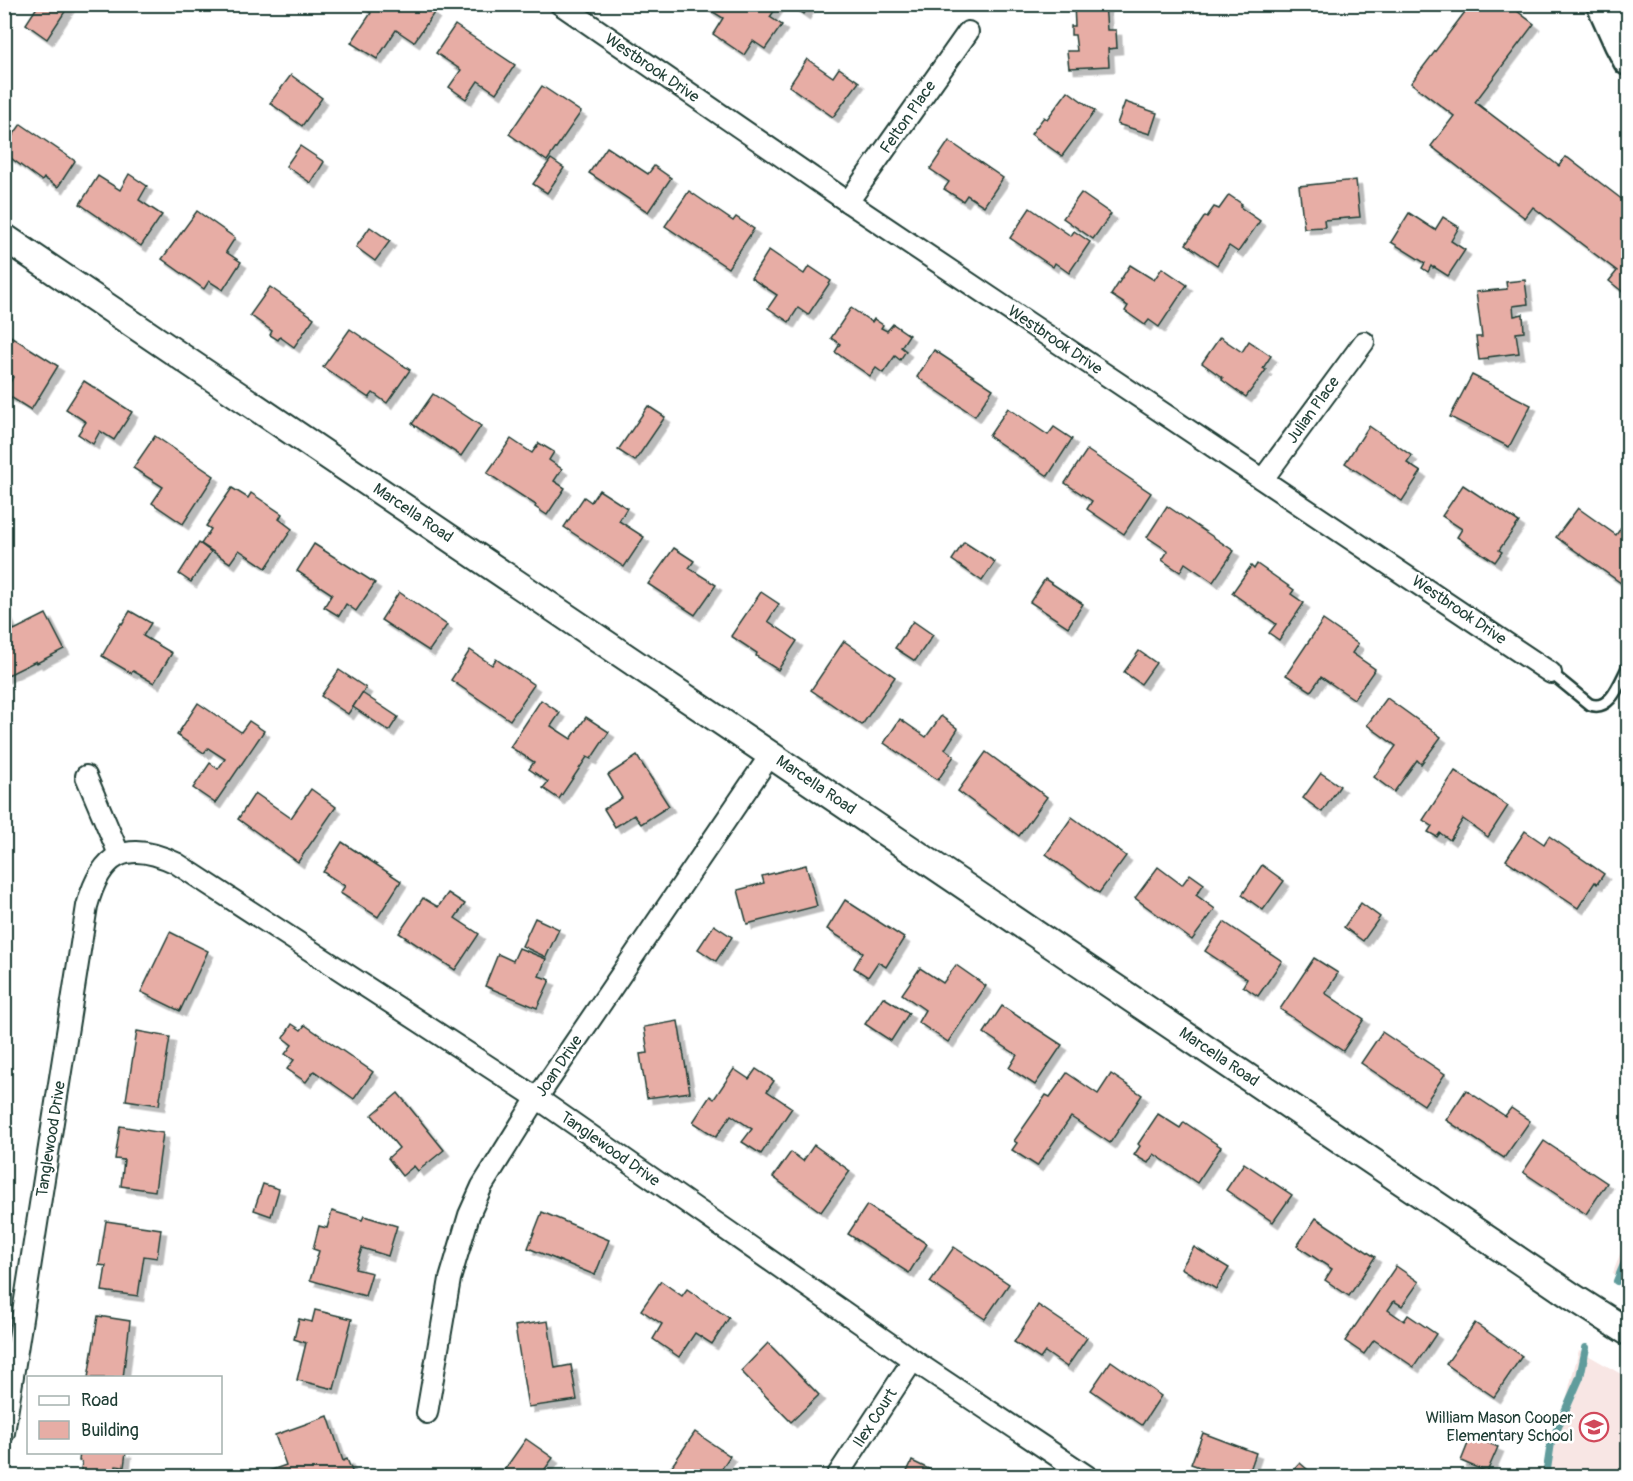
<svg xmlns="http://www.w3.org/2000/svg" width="1633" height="1481" font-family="Pangolin,sans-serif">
  <defs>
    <filter id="shadow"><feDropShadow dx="5.5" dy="5.5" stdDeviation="0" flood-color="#0004"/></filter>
  </defs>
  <rect width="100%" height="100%" fill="#fff"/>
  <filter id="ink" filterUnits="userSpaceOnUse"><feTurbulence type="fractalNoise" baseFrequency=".0167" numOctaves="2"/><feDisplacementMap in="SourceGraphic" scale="12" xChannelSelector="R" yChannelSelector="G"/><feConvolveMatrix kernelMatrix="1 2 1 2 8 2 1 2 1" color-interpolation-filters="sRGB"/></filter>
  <g filter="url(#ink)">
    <g fill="#f8e6e4">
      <polygon points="1628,1233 1628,1281 1613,1273"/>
      <polygon points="1579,1350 1628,1378 1628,1476 1546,1476"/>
    </g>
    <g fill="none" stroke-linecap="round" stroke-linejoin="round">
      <g stroke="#609c9c" stroke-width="8">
        <polyline points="1617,1281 1628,1255"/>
        <polyline points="1546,1476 1551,1443 1580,1377 1586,1348"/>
      </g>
    </g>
    <g fill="#e7ada5" stroke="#1f3d34" stroke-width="1.5" filter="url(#shadow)">
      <polygon points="39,4 70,4 47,39 26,24"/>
      <polygon points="358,4 422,4 434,13 414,42 396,30 377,59 351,43 371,13"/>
      <polygon points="779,4 770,17 782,25 765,49 753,41 744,55 713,34 723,18 702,5"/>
      <polygon points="790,4 810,4 804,14"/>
      <polygon points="1074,4 1105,4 1107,30 1116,30 1117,48 1108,49 1109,66 1069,68 1067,51 1077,51 1075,35 1071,35 1071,26 1075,26"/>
      <polygon points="1471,4 1508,4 1534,24 1475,102 1559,166 1565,157 1568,158 1628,204 1628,296 1609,281 1617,271 1533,207 1525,218 1431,146 1454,116 1411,83"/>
      <polygon points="455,25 515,65 496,93 478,81 466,99 449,87 461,70 436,53"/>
      <polygon points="807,59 833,77 839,68 859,82 833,117 789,86"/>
      <polygon points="291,75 322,98 302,126 270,103"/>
      <polygon points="542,86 581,112 547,161 509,134"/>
      <polygon points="1068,91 1095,111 1062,156 1031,134 1044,117 1047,119"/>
      <polygon points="1125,102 1157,113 1150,134 1117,124"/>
      <polygon points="21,124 75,161 58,187 44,178 42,181 4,153 4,148"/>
      <polygon points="949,141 1003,178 984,206 967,195 963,201 944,189 949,182 930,169"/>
      <polygon points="300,146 324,162 311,183 286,166"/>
      <polygon points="607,147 648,174 654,166 671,178 648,212 589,173"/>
      <polygon points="551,159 564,168 547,193 533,184"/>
      <polygon points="129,174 147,186 139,200 162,215 141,246 80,204 98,176 120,190"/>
      <polygon points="1356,180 1360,217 1324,220 1325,227 1304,228 1299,186"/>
      <polygon points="689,191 733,221 736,217 754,229 728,268 665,226"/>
      <polygon points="1081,193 1111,214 1093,239 1063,218"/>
      <polygon points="1229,195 1242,204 1240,207 1260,221 1238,252 1229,246 1217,265 1186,244 1205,216 1207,217 1214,207 1219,209"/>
      <polygon points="1030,208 1071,236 1074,231 1090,242 1069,273 1055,263 1053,267 1010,238"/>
      <polygon points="197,211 235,238 226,252 241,262 223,290 209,281 204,289 162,259"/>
      <polygon points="1409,213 1435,230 1443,217 1459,227 1451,241 1465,250 1448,276 1434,267 1433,268 1431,266 1428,272 1422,268 1425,263 1391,242"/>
      <polygon points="370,227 390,241 375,261 356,247"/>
      <polygon points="769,250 804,274 809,266 831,281 808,315 798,308 789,322 768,308 777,295 751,278"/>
      <polygon points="1130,265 1154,280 1162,268 1187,285 1159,327 1149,320 1145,325 1125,311 1128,306 1111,295"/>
      <polygon points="1525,280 1528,304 1513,306 1514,316 1523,314 1524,332 1516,333 1519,353 1488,357 1488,359 1479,360 1476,337 1482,337 1476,292 1507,289 1506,282"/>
      <polygon points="270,287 314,318 294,347 280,337 278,340 270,335 272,331 250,315"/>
      <polygon points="851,308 872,322 874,319 883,325 881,328 887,331 893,324 909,335 901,347 906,351 900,360 895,356 883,373 876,368 870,376 835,352 840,344 831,338"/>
      <polygon points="350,329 410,370 387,403 373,393 369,398 323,367"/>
      <polygon points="4,332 58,366 31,410 4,393 13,377 4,372"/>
      <polygon points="1220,337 1242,352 1249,341 1271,356 1263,368 1266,370 1246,397 1222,380 1223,378 1202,363"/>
      <polygon points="934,350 993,389 975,416 917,377"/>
      <polygon points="1472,375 1531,405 1509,447 1450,417"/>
      <polygon points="84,381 132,412 114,440 100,431 93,444 78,434 86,422 66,409"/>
      <polygon points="433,394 481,426 461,456 412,424"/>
      <polygon points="648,406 665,417 635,461 618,450"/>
      <polygon points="1008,408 1048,435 1054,427 1072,439 1048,476 989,436"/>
      <polygon points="1369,426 1412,456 1407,463 1421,472 1402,501 1345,463"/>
      <polygon points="155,436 214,476 183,524 152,503 163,487 133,468"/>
      <polygon points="511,439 532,453 539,443 554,452 549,460 562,469 554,481 565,488 547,515 535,507 536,505 487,473"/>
      <polygon points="1087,450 1151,493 1124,534 1087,509 1092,501 1065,483"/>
      <polygon points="1463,485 1519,522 1499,550 1502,552 1495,562 1457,537 1462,529 1442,516"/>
      <polygon points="232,488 248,498 251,493 282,514 279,519 292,529 266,568 239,550 230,563 201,544 211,529 206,526"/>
      <polygon points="599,490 627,508 619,521 644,537 624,567 564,527 584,497 591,502"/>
      <polygon points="1167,506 1234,551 1213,582 1185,563 1180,572 1162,560 1168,551 1147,537"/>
      <polygon points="1578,508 1616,535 1623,525 1628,529 1628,588 1556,537"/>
      <polygon points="964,542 995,562 982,581 952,560"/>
      <polygon points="199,543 211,552 191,582 179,574"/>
      <polygon points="314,544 375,583 356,611 346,604 339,616 324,607 332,594 297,571"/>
      <polygon points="674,548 694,561 689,568 716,585 695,615 648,584"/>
      <polygon points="1257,564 1294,590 1291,594 1304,603 1279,640 1269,633 1276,624 1232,593 1251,566 1254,569"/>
      <polygon points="1045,579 1083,604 1068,627 1030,602"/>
      <polygon points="399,592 447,625 429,651 381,620"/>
      <polygon points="761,592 779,604 768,621 797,641 778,670 756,656 757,653 731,636"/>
      <polygon points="130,611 151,623 143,636 172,653 154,683 133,671 131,673 102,656 121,623 122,624"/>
      <polygon points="46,614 64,649 37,663 36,661 4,677 4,616 7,615 14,630"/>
      <polygon points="1323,620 1358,644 1352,653 1375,669 1354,699 1321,677 1311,691 1286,675"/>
      <polygon points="913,621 933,635 915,661 895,648"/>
      <polygon points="844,641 895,677 862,725 811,690"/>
      <polygon points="470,650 492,665 496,659 534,685 510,720 451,680"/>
      <polygon points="1139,651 1156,663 1141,684 1124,672"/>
      <polygon points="339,670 366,688 348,714 321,696"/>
      <polygon points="362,693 398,717 389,731 353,707"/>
      <polygon points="1387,698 1441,737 1421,764 1417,760 1394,792 1374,777 1396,746 1367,725"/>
      <polygon points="541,700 560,713 551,726 571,739 586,717 609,732 591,759 587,757 559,799 543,788 548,782 529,769 534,762 510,747"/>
      <polygon points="198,703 241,732 249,721 264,731 215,803 193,788 210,763 218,769 225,759 208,748 204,753 177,735"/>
      <polygon points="941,716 958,729 945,749 954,756 938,780 884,743 900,719 926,737"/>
      <polygon points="986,752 1047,797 1019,836 958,791"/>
      <polygon points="637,756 669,806 641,824 634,815 615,827 604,809 622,798 608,775"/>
      <polygon points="1455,771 1508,806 1488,837 1463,819 1450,840 1440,833 1437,837 1428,832 1432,826 1423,820"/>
      <polygon points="1321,773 1340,786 1322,812 1303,798"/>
      <polygon points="311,789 336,807 298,862 238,819 255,793 291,818"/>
      <polygon points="1072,817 1126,856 1099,893 1046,854"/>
      <polygon points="1525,831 1544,844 1549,836 1604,874 1597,884 1595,882 1578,908 1506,860"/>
      <polygon points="342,842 401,881 378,917 340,893 345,886 323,872"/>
      <polygon points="806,865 817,906 747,924 738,890 764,883 762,876"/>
      <polygon points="1262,865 1284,881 1263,910 1242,895"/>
      <polygon points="1158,867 1182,885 1190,874 1204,884 1196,895 1215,909 1192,940 1135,898"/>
      <polygon points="448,893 465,904 455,918 479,934 455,970 399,933 423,898 438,907"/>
      <polygon points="845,900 904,938 886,967 878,962 868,977 854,968 863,952 827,929"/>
      <polygon points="1361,903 1380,917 1363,941 1344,927"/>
      <polygon points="535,918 559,929 546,957 522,946"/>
      <polygon points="1224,922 1282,961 1258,996 1243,986 1247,979 1205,951"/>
      <polygon points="714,925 732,937 716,961 698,949"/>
      <polygon points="170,932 208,951 180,1011 141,992"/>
      <polygon points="519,948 546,959 539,976 550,980 537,1008 485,986 498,954 513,961"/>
      <polygon points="1314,958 1338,973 1325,993 1364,1019 1343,1051 1280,1009"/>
      <polygon points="956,965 986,986 948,1042 918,1022 925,1010 902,994 920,968 943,983"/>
      <polygon points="883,997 909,1013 891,1041 865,1024"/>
      <polygon points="1002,1006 1062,1045 1035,1085 1009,1068 1017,1055 984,1033"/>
      <polygon points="678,1021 690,1092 647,1098 640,1054 648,1053 644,1027"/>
      <polygon points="292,1024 301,1030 305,1025 373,1072 354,1099 314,1071 306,1082 287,1069 294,1060 285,1054 292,1045 283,1038"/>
      <polygon points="137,1031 170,1037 159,1105 126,1100"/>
      <polygon points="1382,1032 1445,1074 1424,1105 1361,1063"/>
      <polygon points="734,1069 749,1079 756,1069 774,1081 767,1091 792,1108 761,1154 742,1142 752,1129 731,1115 716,1137 693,1122 710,1096 714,1099"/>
      <polygon points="1067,1073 1098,1094 1111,1074 1142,1095 1110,1143 1071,1117 1037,1166 1012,1150 1017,1143 1014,1141 1046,1095 1050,1097"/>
      <polygon points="1466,1090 1505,1116 1511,1108 1530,1121 1504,1158 1446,1120"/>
      <polygon points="398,1093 444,1150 418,1171 414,1166 402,1176 388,1158 399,1148 372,1115"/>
      <polygon points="1158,1114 1180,1128 1184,1122 1221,1147 1197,1183 1154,1154 1148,1163 1134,1155 1140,1146 1138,1144"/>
      <polygon points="120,1126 163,1133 155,1191 121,1186 124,1160 115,1159"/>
      <polygon points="1544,1141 1607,1183 1586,1214 1523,1172"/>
      <polygon points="814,1145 850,1171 821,1212 773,1177 791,1152 803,1161"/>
      <polygon points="1244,1163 1292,1195 1273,1222 1226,1190"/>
      <polygon points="263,1184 279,1189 271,1216 254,1210"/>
      <polygon points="867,1205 927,1244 909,1273 848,1234"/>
      <polygon points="332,1211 362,1220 364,1216 397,1226 388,1256 362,1248 355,1269 372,1273 365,1296 310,1280 319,1251 313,1249 319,1226 327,1228"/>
      <polygon points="542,1212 609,1240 595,1275 528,1248"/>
      <polygon points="1316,1218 1375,1257 1349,1296 1325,1280 1332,1269 1297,1246"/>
      <polygon points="106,1221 161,1229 157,1258 144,1256 138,1296 102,1291 106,1266 99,1265"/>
      <polygon points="954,1247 1009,1284 985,1319 930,1282"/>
      <polygon points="1194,1247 1229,1268 1216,1289 1181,1268"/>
      <polygon points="1396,1266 1419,1282 1402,1306 1394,1301 1388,1310 1404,1321 1408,1315 1436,1334 1414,1367 1374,1340 1364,1354 1345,1341"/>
      <polygon points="661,1281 682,1296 687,1289 729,1318 712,1344 695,1333 679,1357 653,1339 662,1324 641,1310"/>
      <polygon points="1038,1305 1087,1338 1067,1367 1045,1352 1040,1359 1014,1342"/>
      <polygon points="315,1310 352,1319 334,1389 297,1380 306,1343 294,1339 299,1319 312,1322"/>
      <polygon points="98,1316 130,1321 123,1378 88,1378"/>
      <polygon points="548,1321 555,1368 571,1365 577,1400 528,1407 515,1326"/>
      <polygon points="1475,1323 1522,1356 1494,1397 1446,1364"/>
      <polygon points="768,1343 819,1395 791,1422 741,1371"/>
      <polygon points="1111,1361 1161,1396 1142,1425 1091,1390"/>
      <polygon points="328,1416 343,1461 347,1459 354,1476 271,1476 269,1471 286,1465 275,1435"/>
      <polygon points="695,1432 730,1456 717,1476 665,1476"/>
      <polygon points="1203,1433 1256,1453 1248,1476 1225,1476 1191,1464"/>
      <polygon points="1471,1436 1498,1447 1487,1472 1461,1461"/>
      <polygon points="526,1439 553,1458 540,1476 500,1476"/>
      <polygon points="80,1452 126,1452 124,1467 116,1466 114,1476 80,1476 82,1462 79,1461"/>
      <polygon points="912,1461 943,1476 905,1476"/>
      <polygon points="1300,1463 1315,1476 1288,1476"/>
    </g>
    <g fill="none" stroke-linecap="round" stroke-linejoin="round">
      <g stroke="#1f3d34" stroke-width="15">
        <path id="service" d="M 1551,673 L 1589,704 C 1610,713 1620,682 1628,667"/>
      </g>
      <g stroke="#1f3d34" stroke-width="24">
        <g id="minor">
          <polyline points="560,4 848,202 1551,673"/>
          <polyline points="848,202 968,32"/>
          <polyline points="1263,479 1364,342"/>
          <polyline points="86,776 119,854"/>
          <polyline points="427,1413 450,1279 469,1215 482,1186 537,1098 771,754"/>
          <path d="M 4,1433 L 87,906 C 101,854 126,839 176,863 L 537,1098 L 913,1360 L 1087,1476"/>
          <polyline points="837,1476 913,1360"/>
        </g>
      </g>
      <g stroke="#1f3d34" stroke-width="30">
        <polyline id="tertiary" points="4,237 1573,1297 1628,1332"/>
      </g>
      <g stroke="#1f3d34" stroke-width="33">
        <polyline id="secondary" points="1601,4 1619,44 1628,61"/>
      </g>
      <use href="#service" stroke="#fff" stroke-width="10"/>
      <use href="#minor" stroke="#fff" stroke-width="20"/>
      <use href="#tertiary" stroke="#fff" stroke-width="26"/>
      <use href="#secondary" stroke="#fff" stroke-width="28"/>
    </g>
  </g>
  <defs>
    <g id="school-ring" transform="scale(1.5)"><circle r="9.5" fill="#fff" stroke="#d1495b" stroke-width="1.5"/><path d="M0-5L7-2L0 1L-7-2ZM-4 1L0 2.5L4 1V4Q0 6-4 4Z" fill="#d1495b"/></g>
  </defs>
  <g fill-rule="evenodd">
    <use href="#school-ring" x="1594" y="1427"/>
  </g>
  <g text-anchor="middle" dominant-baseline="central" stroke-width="5" stroke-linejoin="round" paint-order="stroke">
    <g font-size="16" fill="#1f3d34" stroke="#fff">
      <text transform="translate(652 68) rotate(34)">Westbrook Drive</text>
      <text transform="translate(908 117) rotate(-55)">Felton Place</text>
      <text transform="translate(1055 340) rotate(34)">Westbrook Drive</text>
      <text transform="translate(1313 410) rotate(-54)">Julian Place</text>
      <text transform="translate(413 513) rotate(34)">Marcella Road</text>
      <text transform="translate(1459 610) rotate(34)">Westbrook Drive</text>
      <text transform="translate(816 785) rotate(34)">Marcella Road</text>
      <text transform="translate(1219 1057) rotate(34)">Marcella Road</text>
      <text transform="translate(559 1066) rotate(-56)">Joan Drive</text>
      <text transform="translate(51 1139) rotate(-81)">Tanglewood Drive</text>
      <text transform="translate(610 1149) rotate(35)">Tanglewood Drive</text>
      <text transform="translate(875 1418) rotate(-57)">Ilex Court</text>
    </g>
    <g font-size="16" fill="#1f3d34" stroke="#fff" text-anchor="end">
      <text x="1573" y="1418">William Mason Cooper<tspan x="1573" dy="18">Elementary School</tspan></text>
    </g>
  </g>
  <rect width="1633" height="1481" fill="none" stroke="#fff" stroke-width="24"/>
  <rect x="12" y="12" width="1609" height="1457" fill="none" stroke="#1f3d34" stroke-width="2" filter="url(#ink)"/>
  <rect x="27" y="1376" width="195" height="78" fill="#ffffff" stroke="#a5b1ae" stroke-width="1.5"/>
  <rect x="39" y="1396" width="30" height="9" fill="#ffffff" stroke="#a5b1ae" stroke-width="1.5"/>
  <text x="81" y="1406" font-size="18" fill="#1f3d34">Road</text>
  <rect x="39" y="1421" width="30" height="18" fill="#e7ada5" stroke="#a5b1ae" stroke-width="1.5"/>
  <text x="81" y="1436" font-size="18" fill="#1f3d34">Building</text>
</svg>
